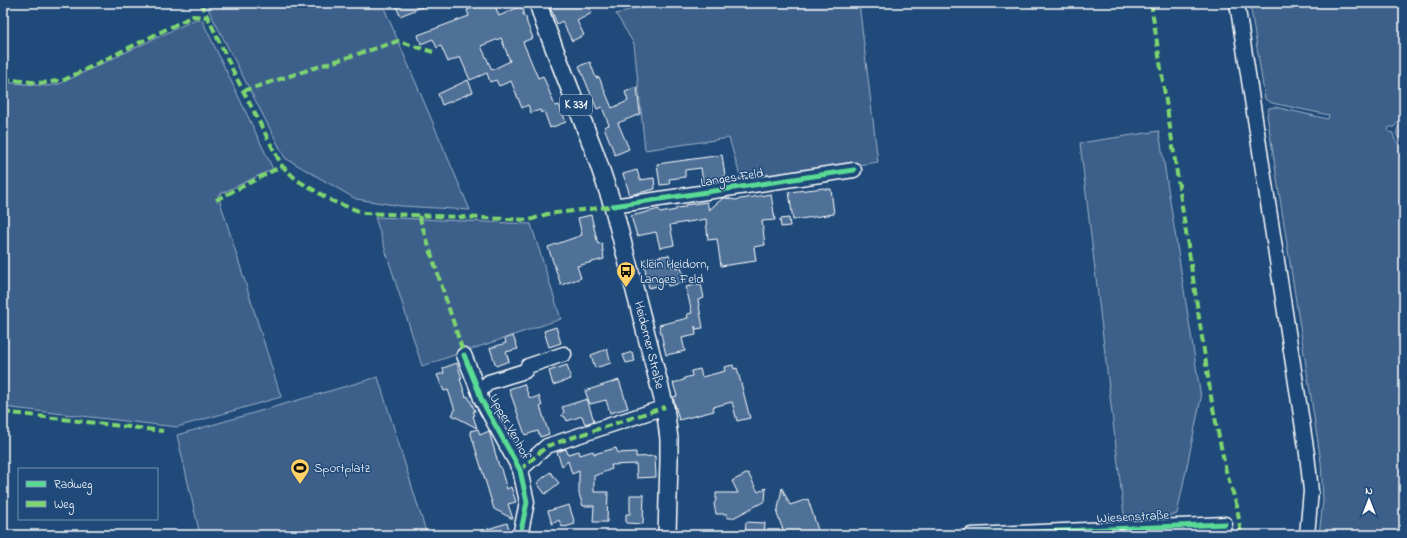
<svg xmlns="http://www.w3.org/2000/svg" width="1407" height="538" font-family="'Indie Flower',sans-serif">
  <rect width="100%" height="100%" fill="#1f4a7a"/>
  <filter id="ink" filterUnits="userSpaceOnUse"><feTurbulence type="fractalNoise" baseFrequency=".025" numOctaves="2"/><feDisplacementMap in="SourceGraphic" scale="8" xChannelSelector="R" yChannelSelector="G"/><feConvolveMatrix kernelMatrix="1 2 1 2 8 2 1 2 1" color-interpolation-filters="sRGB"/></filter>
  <g filter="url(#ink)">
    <g fill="#3c618b" stroke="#9eb0c5">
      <polygon points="205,3 382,3 470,210 401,206 356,199 285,158"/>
      <polygon points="651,3 859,3 878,162 742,183 729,138 645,150 634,44 616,14"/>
      <path d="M 1250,3 L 1404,3 L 1404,119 L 1398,122 L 1394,127 L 1390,127 L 1388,129 L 1389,132 L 1393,133 C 1394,140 1397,144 1404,146 L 1404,535 L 1319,535 L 1323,501 L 1321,462 L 1267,115 L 1269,108 L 1275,107 L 1328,119 L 1329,115 L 1272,103 L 1265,99 Z"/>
      <polygon points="196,19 202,20 273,169 218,195 281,397 177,427 3,407 3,82 47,86 59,84"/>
      <path d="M 1404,123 L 1404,142 C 1397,140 1395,134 1398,127 Z"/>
      <polygon points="1159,131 1201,398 1177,514 1125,523 1080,143"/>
      <polygon points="375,217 531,224 561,319 422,366"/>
      <polygon points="378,377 427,535 200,535 177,435"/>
    </g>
    <g fill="#507197" stroke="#fff" fill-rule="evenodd">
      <polygon points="395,3 432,3 400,16"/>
      <path d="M 487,3 L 494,3 L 499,16 L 519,7 L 524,10 L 523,15 L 526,17 L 527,23 L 533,38 L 523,42 L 538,78 L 543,76 L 555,106 L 559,105 L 566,122 L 550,128 L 544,111 L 541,113 L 540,110 L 531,113 L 528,105 L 522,108 L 511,81 L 499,86 L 496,80 L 490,82 L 487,73 L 470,80 L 460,57 L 448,62 L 441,46 L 437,48 L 433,39 L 421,44 L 418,35 L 469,16 L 467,10 ZM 501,38 L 510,61 L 492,70 L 481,46 Z"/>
      <polygon points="558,3 587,3 592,13 577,21 584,35 572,41 562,21 557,24 550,7"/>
      <polygon points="590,62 596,78 599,77 612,108 628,101 625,92 637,87 640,114 618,123 629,149 615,155 604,127 609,125 602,107 597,109 579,66"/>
      <polygon points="468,80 473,92 442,105 438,94"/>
      <polygon points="722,155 725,176 721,177 721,180 703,183 701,168 685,170 685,177 669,179 670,184 660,185 657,164"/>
      <polygon points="637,170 640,180 654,178 655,189 630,195 623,174"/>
      <polygon points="824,188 825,189 831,189 834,214 793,220 789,192"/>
      <polygon points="771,194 775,220 762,221 765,245 754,247 756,261 721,266 717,239 708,240 706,219 670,225 674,245 660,248 656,232 637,236 631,216 659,209 660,213 676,210 676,208 685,207 685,205 707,202 709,210 723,198 727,198 735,200"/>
      <polygon points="591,215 598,244 602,243 604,259 577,266 581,278 561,285 548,247 582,235 578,218"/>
      <polygon points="789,218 790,226 781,227 780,219"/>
      <polygon points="669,255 672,267 676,266 676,268 681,267 685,282 668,286 667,283 649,288 643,259"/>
      <polygon points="701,284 704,298 698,300 703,328 696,329 695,326 696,335 682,338 685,351 666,355 659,325 688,318 687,314 692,313 686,287"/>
      <polygon points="556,327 561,343 549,347 544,331"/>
      <polygon points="513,336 518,349 506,352 509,361 496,366 490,348 506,343 505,339"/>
      <polygon points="607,349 611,363 595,368 591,355"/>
      <polygon points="632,352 635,361 626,363 623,355"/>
      <polygon points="457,363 462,379 460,379 466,397 468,396 475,411 473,412 475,415 473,416 477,428 452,415 455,410 448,390 444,391 437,375 444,373 443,368"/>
      <polygon points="567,365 571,379 553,385 549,371"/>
      <polygon points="733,365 734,369 737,368 750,418 737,421 732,402 713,407 714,411 679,420 673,397 677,396 673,383 684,380 684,378 692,376 691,371 700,369 702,377 725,371 724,367"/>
      <polygon points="619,380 628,408 610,413 606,400 590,404 585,391"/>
      <polygon points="524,384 530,399 539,396 542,406 540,406 549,434 540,437 538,431 525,435 509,389"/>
      <polygon points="587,399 594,421 585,424 582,416 567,421 565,417 561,415 564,412 562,407"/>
      <polygon points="478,429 480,435 489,431 499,466 501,467 502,473 507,489 511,487 516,502 508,504 513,519 494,509 470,431"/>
      <polygon points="616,448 618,453 636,452 636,457 655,456 656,477 637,478 636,464 611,465 612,469 594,476 594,492 608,492 607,522 593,522 594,506 583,506 579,494 579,471 572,474 568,461 562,466 557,452 566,449 568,454 579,451 580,455 593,451 594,454"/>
      <polygon points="550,472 559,483 545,494 537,483"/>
      <polygon points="748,473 758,492 766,488 765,501 733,518 727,518 727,514 716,514 714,504 716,500 716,493 738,493 732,481"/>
      <polygon points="782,488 790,505 808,499 818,530 804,535 785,535 777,514"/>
      <polygon points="630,495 644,495 643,524 626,523 626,514 630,514"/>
      <polygon points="569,505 575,524 565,527 564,526 562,527 559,520 552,524 548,511"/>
      <polygon points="746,522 765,523 764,535 745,535"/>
      <polygon points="507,523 511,535 475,535 475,533"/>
    </g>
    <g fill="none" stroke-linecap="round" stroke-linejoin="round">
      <g stroke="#fff" stroke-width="17">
        <g id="minor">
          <polyline points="1237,3 1307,454 1311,491 1307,535"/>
          <polyline points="613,206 854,170"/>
          <polyline points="464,355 479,392 481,399 520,470 527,502 521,531 522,535"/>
          <polyline points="479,392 489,382 525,371 528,366 564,354"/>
          <polyline points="520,470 547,446 665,407"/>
          <polyline points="971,535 1225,524"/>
        </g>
      </g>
      <g stroke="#fff" stroke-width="20">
        <polyline id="major" points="538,3 544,22 595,153 613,206 665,407 669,439 669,461 667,535"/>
      </g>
      <use href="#minor" stroke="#1f4a7a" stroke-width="14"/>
      <use href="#major" stroke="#1f4a7a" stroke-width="17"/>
      <g stroke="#7fd670" stroke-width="4" stroke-dasharray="8 4" stroke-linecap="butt">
        <polyline points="201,3 235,75 282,166 297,180 332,201 364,213 530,220 547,214 617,206"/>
        <polyline points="1151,3 1212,403 1226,471 1237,506 1241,535"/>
        <polyline points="3,79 43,83 64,80 193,16 208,17"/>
        <polyline points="243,91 398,41 433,52"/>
        <polyline points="216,200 282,166"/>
        <polyline points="419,216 465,358"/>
        <polyline points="3,412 163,431"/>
        <polyline points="520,470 547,446 665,407"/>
      </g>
      <g stroke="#1f4a7a" stroke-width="8">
        <g id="cycleway">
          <polyline points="613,206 854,170"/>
          <polyline points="464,355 479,392 481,399 520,470 527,502 521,531 522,535"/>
          <polyline points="971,535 1225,524"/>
        </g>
      </g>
      <use href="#cycleway" stroke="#5adb95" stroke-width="5"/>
    </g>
  </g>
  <defs>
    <g id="bus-pin" transform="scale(1)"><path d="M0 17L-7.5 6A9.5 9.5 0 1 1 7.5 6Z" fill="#ffd166" stroke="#1f4a7a"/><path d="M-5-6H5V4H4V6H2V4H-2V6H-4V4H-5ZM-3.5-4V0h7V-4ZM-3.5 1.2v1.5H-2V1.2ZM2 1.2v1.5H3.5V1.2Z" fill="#111"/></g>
    <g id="stadium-pin" transform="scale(1)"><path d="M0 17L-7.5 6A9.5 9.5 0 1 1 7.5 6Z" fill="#ffd166" stroke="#1f4a7a"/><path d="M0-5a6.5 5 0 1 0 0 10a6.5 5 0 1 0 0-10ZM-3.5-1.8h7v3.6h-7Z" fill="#111"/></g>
  </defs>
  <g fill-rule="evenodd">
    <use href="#bus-pin" x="626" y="271"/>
    <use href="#stadium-pin" x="300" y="468"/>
  </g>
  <g text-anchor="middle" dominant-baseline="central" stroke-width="3" stroke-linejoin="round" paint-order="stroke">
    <rect fill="#1f4a7a" stroke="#bcc9d7" stroke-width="1" x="560" y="95" width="32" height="20" rx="3"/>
    <g font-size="12" font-weight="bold" fill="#fff">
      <text x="576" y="105">K 331</text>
    </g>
    <g font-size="13" fill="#fff" stroke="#1f4a7a">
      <text transform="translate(732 178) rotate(-9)">Langes Feld</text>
      <text transform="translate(649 345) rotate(76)">Heidorner Straße</text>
      <text transform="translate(510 427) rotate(62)">Upper Venhof</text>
      <text transform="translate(1133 517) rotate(-3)">Wiesenstraße</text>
    </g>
    <g font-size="13" fill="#fff" stroke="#1f4a7a" text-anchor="start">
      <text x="640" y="264">Klein Heidorn,<tspan x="640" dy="15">Langes Feld</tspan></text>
      <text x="314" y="468">Sportplatz</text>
    </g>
  </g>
  <rect width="1407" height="538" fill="none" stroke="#1f4a7a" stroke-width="16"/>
  <rect x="8" y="8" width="1391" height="522" fill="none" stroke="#fff" stroke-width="1.5" filter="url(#ink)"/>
  <rect x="18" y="468" width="140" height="52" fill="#1f4a7a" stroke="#7992af"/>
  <rect x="26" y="481" width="20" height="6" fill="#5adb95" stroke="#7992af"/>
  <text x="54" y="488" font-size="12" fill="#ffffff">Radweg</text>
  <rect x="26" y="501" width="20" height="6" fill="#7fd670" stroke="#7992af"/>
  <text x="54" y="508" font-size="12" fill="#ffffff">Weg</text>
  <g transform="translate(1369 500)" stroke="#1f4a7a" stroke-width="3" paint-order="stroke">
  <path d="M0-3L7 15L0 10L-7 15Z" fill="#ffffff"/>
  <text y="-6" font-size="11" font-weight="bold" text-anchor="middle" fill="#ffffff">N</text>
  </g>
</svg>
